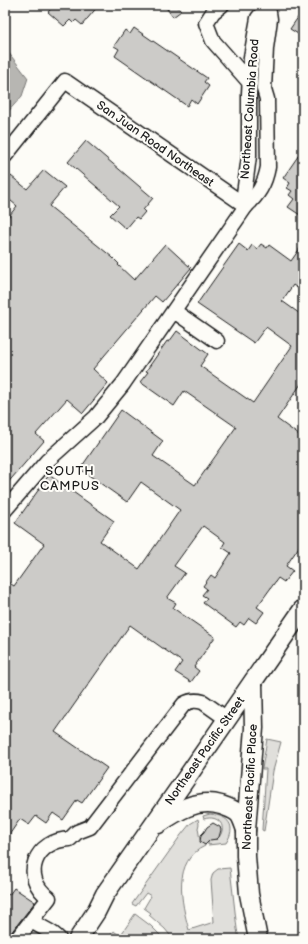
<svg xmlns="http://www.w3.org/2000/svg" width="308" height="944" font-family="'Balsamiq Sans',sans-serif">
  <rect width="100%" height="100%" fill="#fdfcf7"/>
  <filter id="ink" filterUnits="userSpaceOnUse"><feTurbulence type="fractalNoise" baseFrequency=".025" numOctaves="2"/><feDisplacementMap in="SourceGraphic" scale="8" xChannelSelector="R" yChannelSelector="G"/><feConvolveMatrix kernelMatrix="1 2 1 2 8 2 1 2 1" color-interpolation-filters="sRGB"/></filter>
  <g filter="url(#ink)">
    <g fill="#e0dfdb" stroke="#7e7e7c">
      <polygon points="267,739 281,742 273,771 264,831 262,830 266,769 262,769"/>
      <path d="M 210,814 C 229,816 237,826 226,843 L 208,845 L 208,843 L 210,839 L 217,839 C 229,828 219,814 204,819 L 203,816 Z"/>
      <path d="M 198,819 L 199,824 L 198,828 L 200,840 L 205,844 L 205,846 C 172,861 181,902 189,930 L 214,922 L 211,880 L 213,873 L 218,869 L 230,868 L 237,929 L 239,939 L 173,939 L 165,929 L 149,915 L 151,913 L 144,908 L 151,896 L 146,893 L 136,906 L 132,904 L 181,835 L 190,824 Z"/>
      <polygon points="135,914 151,926 164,939 112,939 109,937 114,931 120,936"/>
    </g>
    <polygon fill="#b7b6b2" stroke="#797876" points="5,48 28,78 22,96 5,115"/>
    <g fill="#cccbc8" stroke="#1c1c1c">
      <polygon points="54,5 99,5 82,25 76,20 73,23 70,20 64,26 48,12"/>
      <polygon points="164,5 177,5 181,11 173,17"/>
      <polygon points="303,10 303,37 290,29"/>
      <polygon points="134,28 207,78 204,82 209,86 197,104 191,99 187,106 115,56 119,49 114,46 125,30 130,34"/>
      <polygon points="86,141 153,198 143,210 145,212 139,219 136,217 126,229 110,215 119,206 68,162"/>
      <polygon points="303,149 303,217 288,207 294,199 289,195 292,191 287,188 290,183 283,178"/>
      <polygon points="44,170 65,187 49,206 112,257 119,264 118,265 134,280 165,244 191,268 162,302 155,296 93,369 108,383 83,413 67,399 36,434 44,441 5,486 5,221 17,206 5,196 5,183 11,176 27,189"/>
      <polygon points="239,244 248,251 252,245 257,249 261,244 267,248 269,245 291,261 303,244 303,292 293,285 282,301 303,316 303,381 277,419 303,438 303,541 286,566 293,571 284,582 278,578 257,607 264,612 256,623 249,618 244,625 240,622 236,627 203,603 207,598 202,595 207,589 203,586 211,575 215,578 231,553 222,547 225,542 203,526 174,566 185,573 167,598 176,603 173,608 215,637 194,667 199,671 191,682 175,672 182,662 130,625 55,732 107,768 82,803 77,800 63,820 53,813 46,823 36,816 29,825 20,819 5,841 5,580 14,586 44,544 15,523 49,475 114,521 100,541 139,569 180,510 141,482 127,502 80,469 121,410 163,441 153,456 195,485 236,427 184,391 174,406 140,382 148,372 146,371 167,341 169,342 177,331 208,354 200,366 253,403 292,346 266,327 254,343 197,304"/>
      <polygon points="213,823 220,827 221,830 219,837 217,839 210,840 205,845 200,842 201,835 204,832 207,827"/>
      <polygon points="14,888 35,902 10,934 9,939 5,939 5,892 9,895"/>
    </g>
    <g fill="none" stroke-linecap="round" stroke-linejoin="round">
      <g stroke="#1c1c1c" stroke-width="17">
        <g id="minor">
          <polyline points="222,5 213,12 206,23 213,41 250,83"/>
          <polyline points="5,156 65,81 246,206"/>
          <polyline points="246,206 244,194 249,156 249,94 251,57 258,18 269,5"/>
          <polyline points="174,311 217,341"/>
          <path d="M 5,510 L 47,461 L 96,417 L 123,384 L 246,206 C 258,195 265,184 268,167 L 267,99 L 264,89 L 266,48 L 270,19 L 268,6"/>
          <path d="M 32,921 C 42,929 50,929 59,939"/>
          <path d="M 17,939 L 49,898 C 20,877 35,840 70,839 L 77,832 L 90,827 L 184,704 C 191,700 196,700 203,702 L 227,719"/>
        </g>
      </g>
      <g stroke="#1c1c1c" stroke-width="21">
        <g id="major">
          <polyline points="253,682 254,728 246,830 246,856 249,894 258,939"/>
          <path d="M 158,824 C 177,811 197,798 221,805 C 227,807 234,810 238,813 C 242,817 244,825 246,830"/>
          <polyline points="78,939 96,912 105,894 185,780 303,609"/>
        </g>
      </g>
      <use href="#minor" stroke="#fdfcf7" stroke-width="14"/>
      <use href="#major" stroke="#fdfcf7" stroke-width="18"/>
    </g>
  </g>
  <g text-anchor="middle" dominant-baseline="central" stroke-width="4" stroke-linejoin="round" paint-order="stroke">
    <g font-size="12" fill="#1c1c1c" stroke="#fdfcf7">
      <text transform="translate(250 109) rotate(-86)">Northeast Columbia Road</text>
      <text transform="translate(155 144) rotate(35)">San Juan Road Northeast</text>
      <text transform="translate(205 751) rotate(-55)">Northeast Pacific Street</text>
      <text transform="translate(250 787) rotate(-87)">Northeast Pacific Place</text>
    </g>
    <g font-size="13" letter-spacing="1" fill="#1c1c1c" stroke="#fdfcf7">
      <text x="70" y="471">SOUTH<tspan x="70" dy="15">CAMPUS</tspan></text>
    </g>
  </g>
  <rect width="308" height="944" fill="none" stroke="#fdfcf7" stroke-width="20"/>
  <rect x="10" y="10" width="288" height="924" fill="none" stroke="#1c1c1c" stroke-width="1.5" filter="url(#ink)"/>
</svg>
